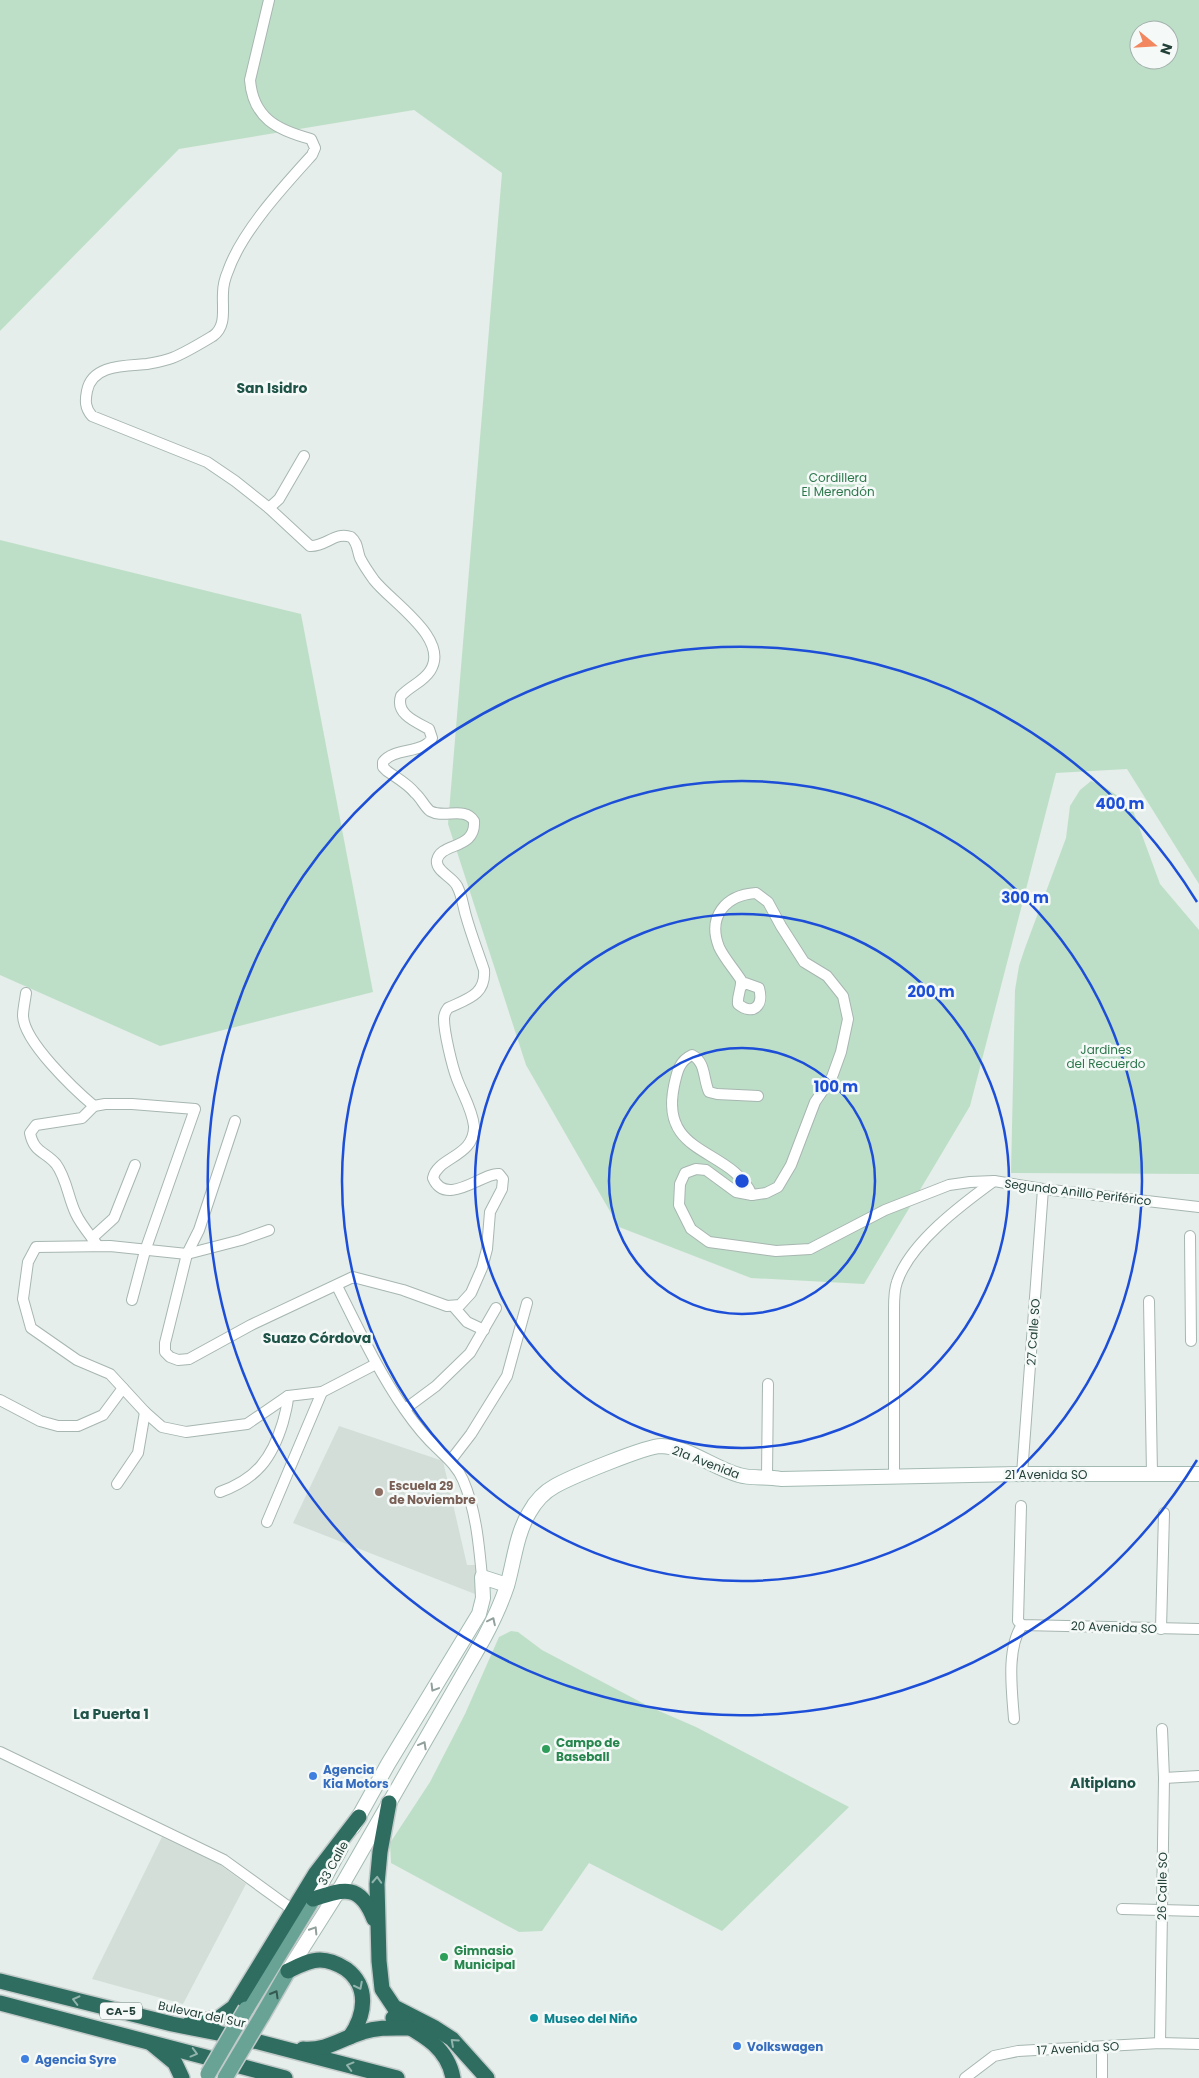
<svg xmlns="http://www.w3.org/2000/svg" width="1199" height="2078" font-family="Poppins,sans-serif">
  <rect width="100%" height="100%" fill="#e5eeea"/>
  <g fill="#d3ded9">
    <polygon points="339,1426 443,1461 467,1565 477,1565 475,1594 293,1523"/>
    <polygon points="162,1837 219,1864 246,1884 183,2004 92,1979"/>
  </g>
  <g fill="#bedfc7" fill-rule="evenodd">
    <path d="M 0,0 L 1199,0 L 1199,884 L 1127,769 L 1056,773 L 970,1106 L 864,1284 L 751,1278 L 619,1227 L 526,1065 L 448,824 L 502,173 L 414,110 L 179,149 L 0,331 ZM 1139,30 L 1169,30 L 1169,60 L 1139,60 Z"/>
    <polygon points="0,540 301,614 373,992 160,1046 0,975"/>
    <polygon points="1091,781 1103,786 1131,805 1160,884 1199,930 1199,1174 1011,1173 1015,990 1019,966 1025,948 1066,838 1070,806 1080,790"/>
    <polygon points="511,1631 518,1632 542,1650 650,1707 696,1727 849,1807 722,1931 589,1863 542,1931 519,1932 391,1863 390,1843 430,1782 465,1714 499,1637"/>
  </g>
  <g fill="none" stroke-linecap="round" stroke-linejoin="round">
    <g stroke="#a7b6b1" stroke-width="12">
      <g id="street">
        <polyline points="269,508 279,499 304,456"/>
        <path d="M 742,986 L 745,983 L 759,988 C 764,1006 753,1016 738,1004 C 737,995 742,988 741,980 C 734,969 724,958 719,947 C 707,916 726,895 756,893 L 768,902 L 781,926 L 804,962 L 827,976 L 843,996 L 848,1019 L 841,1052 L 832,1077 L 815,1102 L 791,1165 L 778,1187 L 766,1193 L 752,1195 L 736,1192 L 706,1170 L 696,1169 L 685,1173 L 680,1184 L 679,1205 L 691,1229 L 709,1242 L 776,1251 L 810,1249 L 885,1210 L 949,1185 L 970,1182 L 994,1181 L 1043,1189 L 1199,1207"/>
        <path d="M 26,993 C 25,1001 23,1009 23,1016 C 24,1042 75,1090 94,1106"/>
        <path d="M 235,1121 L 199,1230 L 187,1254 L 165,1343 L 165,1352 L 170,1357 L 178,1360 L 189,1359 L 251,1325 L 353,1277 L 403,1290 L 447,1306 L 460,1305 L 471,1293 L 482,1268 L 487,1249 L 490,1212 L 502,1189 L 503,1179 L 499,1174 C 484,1172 446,1208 433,1178 C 437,1157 475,1157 474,1126 C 472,1109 463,1095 457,1079 C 452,1066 444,1032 444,1019 C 444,1014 445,1012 448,1008 C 467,999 486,995 484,970 C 478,952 471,934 466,916 C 463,906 462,895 457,886 C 453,877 435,871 437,860 C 441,842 476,850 474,821 C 465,806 444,819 430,811 C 424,806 421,798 415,793 C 408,784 397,778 387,771 L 383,767 L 383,762 C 394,747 424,754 432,738 L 429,729 C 416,722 395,714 401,696 C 410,686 423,682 430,671 C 451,639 391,602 374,580 C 369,573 364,566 360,558 C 357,550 358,543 351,537 C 335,531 326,547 310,546 L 269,508 L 235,481 L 207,462 L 92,416 C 85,408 85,401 87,391 C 92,364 126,366 147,364 C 154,363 162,361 169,359 C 180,356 203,342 213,336 C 227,326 222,308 223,293 C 223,286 225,278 228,271 C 242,231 284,186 312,155 L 315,148 L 311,139 C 277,130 253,118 250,80 L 269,0"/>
        <path d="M 752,1195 C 731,1147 659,1157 674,1086 C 677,1072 679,1061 692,1055 C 706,1062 703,1079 709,1092 L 717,1094 L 758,1096"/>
        <polyline points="269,1230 241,1240 187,1254 110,1246 36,1247 28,1262 23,1299 31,1328 77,1360 110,1374 145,1412 162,1427 186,1432 247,1424 288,1396 322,1392 376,1364"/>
        <polyline points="1190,1236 1191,1341"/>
        <polyline points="92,1238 114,1218 135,1165"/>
        <path d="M 98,1246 C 91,1236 81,1225 76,1214 C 68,1198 67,1179 56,1164 C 45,1151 34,1153 30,1133 L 36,1125 L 82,1118 L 94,1106 L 105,1104 L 132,1104 L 195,1109 L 145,1251 L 132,1300"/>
        <path d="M 337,1286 C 358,1328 378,1371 405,1410 C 414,1423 425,1437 437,1448 C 447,1458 457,1466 463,1480 C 476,1510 479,1545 482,1577"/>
        <polyline points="1149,1301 1152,1474"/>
        <polyline points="454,1307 467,1322 484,1330"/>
        <polyline points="0,1400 40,1421 58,1426 78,1426 103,1415 123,1388"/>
        <polyline points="405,1409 436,1386 470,1353 496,1308"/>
        <polyline points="451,1460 471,1434 507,1376 527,1303"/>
        <polyline points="1022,1474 1043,1189"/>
        <polyline points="767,1476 768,1384"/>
        <path d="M 894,1476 L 894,1309 C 894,1301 894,1290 897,1282 C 910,1243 961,1205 994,1181"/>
        <polyline points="117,1484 138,1453 145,1412"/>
        <path d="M 220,1492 C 256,1479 272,1459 283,1422 C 285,1413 288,1405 288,1396"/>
        <polyline points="1021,1506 1018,1621 1022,1625 1199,1629"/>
        <polyline points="267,1522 322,1392"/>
        <polyline points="1161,1629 1164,1513"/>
        <path d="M 1014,1719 C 1012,1691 1006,1649 1022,1625"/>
        <polyline points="0,1752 224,1860 293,1910"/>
        <polyline points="1164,1778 1199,1776"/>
        <polyline points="1122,1909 1199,1911"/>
        <polyline points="1160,2043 1164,1778 1162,1729"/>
        <polyline points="1102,2055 1102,2078"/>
        <polyline points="965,2078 994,2056 1018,2051 1160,2043 1199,2044"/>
      </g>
    </g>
    <g stroke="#a3bab2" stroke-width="16">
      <g id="secondary">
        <polyline points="353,1827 388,1764 479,1614 483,1598 482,1577 507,1585"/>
        <polyline points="313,1899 341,1848"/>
        <path d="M 288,1971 L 338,1892 L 484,1638 C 493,1621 501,1604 507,1586 C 514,1562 516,1535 529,1513 C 535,1502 544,1492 555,1486 C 571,1477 646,1446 661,1446 C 689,1447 713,1468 739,1475 C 751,1479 767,1476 781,1479 L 1022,1474 L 1199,1474"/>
      </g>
    </g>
    <g stroke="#c1cac8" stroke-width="18">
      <g id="primary">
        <polyline points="246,2009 313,1899"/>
        <polyline points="262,2016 288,1971"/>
      </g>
    </g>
    <g stroke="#c1cac8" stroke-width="18">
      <g id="highway">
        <polyline points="389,1803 380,1852 377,1884 379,1961 382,1989 394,2007 435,2028 452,2039 487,2078"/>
        <path d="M 313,1899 C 344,1889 360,1883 374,1919"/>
        <path d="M 288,1971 C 298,1966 309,1960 320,1960 C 330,1960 338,1964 346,1969 C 370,1987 365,2015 350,2037"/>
        <polyline points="0,1981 172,2024 243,2038 397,2078"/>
        <polyline points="0,2003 285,2078"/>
        <path d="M 393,2018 C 419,2033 447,2045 453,2078"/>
        <polyline points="190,2023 219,2018 234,2007 316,1873 359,1817"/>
        <polyline points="152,2044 175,2063 182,2078"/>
        <path d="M 303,2049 C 327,2051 342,2038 363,2032 C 378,2027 393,2028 409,2028"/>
      </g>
    </g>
    <use href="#street" stroke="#fff" stroke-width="10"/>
    <use href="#secondary" stroke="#fff" stroke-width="14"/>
    <use href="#primary" stroke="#69a396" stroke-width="15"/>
    <use href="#highway" stroke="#2f6d61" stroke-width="15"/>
    <g stroke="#c1cac8" stroke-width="18" stroke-linecap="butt">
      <g id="primary-bridge">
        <polyline points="208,2074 246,2009"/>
        <polyline points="225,2078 262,2016"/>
      </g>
    </g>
    <use href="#primary-bridge" stroke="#69a396" stroke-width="15"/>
  </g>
  <defs><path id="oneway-chevron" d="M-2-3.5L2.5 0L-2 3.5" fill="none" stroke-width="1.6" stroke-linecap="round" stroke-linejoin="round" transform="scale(1.25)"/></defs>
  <g stroke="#91a09c">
    <use href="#oneway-chevron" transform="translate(492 1621) rotate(-64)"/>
    <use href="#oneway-chevron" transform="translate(434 1688) rotate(121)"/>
    <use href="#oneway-chevron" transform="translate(423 1745) rotate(-61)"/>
    <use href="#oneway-chevron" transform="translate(314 1930) rotate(-58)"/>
  </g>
  <g stroke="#92b4ac">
    <use href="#oneway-chevron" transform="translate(377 1880) rotate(-87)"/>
    <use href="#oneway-chevron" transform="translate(359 1986) rotate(63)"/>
    <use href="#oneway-chevron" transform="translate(76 2000) rotate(-166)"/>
    <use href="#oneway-chevron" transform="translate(454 2042) rotate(-138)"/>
    <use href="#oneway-chevron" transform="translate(194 2053) rotate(15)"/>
    <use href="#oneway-chevron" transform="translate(350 2066) rotate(-165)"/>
  </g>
  <use stroke="#345950" href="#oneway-chevron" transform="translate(275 1994) rotate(-60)"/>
  <g fill="none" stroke="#1d4ed8" stroke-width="2.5">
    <circle cx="742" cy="1181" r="133"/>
    <circle cx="742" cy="1181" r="267"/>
    <circle cx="742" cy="1181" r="400"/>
    <path d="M1197 1460A534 534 0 1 1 1197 902"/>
  </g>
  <circle fill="#8d6e63" stroke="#f5faf8" stroke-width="2" cx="379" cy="1492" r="5"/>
  <g fill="#2e9e5b" stroke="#f5faf8" stroke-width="2">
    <circle cx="546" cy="1749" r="5"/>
    <circle cx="444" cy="1957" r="5"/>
  </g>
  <g fill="#3f7fe0" stroke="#f5faf8" stroke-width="2">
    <circle cx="313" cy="1776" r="5"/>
    <circle cx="737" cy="2046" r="5"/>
    <circle cx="25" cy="2059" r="5"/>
  </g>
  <circle fill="#0f9aa8" stroke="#f5faf8" stroke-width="2" cx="534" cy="2018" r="5"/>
  <g text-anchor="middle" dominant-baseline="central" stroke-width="5" stroke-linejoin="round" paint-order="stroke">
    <rect fill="#f5faf8" stroke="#627872" stroke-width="1" x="100" y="2002.5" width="42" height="17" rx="4"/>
    <g font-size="11" font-weight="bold" fill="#234039">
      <text x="121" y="2011">CA-5</text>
    </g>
    <g font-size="12" fill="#2d774c" stroke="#f5faf8">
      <text x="838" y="477">Cordillera<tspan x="838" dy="14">El Merendón</tspan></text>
      <text x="1106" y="1049">Jardines<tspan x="1106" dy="14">del Recuerdo</tspan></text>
    </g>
    <g font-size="12" fill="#234039" stroke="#f5faf8">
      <text transform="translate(1078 1192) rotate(7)">Segundo Anillo Periférico</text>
      <text transform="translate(1033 1332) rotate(-86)">27 Calle SO</text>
      <text transform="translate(706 1462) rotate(21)">21a Avenida</text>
      <text x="1046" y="1474">21 Avenida SO</text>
      <text transform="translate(1114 1627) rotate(2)">20 Avenida SO</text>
      <text transform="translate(333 1863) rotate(-61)">33 Calle</text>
      <text transform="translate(1162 1886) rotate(-89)">26 Calle SO</text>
      <text transform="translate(202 2014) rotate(12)">Bulevar del Sur</text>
      <text transform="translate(1078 2048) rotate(-3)">17 Avenida SO</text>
    </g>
    <g font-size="12" font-weight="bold" fill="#785e54" stroke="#f5faf8" text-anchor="start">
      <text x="389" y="1485">Escuela 29<tspan x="389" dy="14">de Noviembre</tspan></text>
    </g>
    <g font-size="12" font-weight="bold" fill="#27864d" stroke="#f5faf8" text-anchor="start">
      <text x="556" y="1742">Campo de<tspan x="556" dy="14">Baseball</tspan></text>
      <text x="454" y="1950">Gimnasio<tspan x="454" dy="14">Municipal</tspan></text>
    </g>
    <g font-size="12" font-weight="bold" fill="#366cbe" stroke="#f5faf8" text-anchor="start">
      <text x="323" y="1769">Agencia<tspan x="323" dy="14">Kia Motors</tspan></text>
      <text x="747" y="2046">Volkswagen</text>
      <text x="35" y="2059">Agencia Syre</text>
    </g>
    <g font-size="12" font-weight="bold" fill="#0d838f" stroke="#f5faf8" text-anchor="start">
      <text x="544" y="2018">Museo del Niño</text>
    </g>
    <g font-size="14" font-weight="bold" fill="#1f5347" stroke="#f5faf8">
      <text x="272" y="388">San Isidro</text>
      <text x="317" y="1338">Suazo Córdova</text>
      <text x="111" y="1714">La Puerta 1</text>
      <text x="1103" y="1783">Altiplano</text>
    </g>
  </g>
  <circle cx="742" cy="1181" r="8" fill="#1d4ed8" stroke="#f5faf8" stroke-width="2.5"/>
  <g font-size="15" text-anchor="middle" font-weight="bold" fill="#1d4ed8" stroke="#f5faf8" stroke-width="5" stroke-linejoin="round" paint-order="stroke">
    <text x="1120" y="809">400 m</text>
    <text x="1025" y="903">300 m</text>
    <text x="931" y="997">200 m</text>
    <text x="836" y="1092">100 m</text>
  </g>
  <g transform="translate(1154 45) rotate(108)"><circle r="24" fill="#f5faf8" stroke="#a1b0ac"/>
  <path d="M0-4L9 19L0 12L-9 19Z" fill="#f2865e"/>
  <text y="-8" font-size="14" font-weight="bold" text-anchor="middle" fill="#234039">N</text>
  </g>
</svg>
